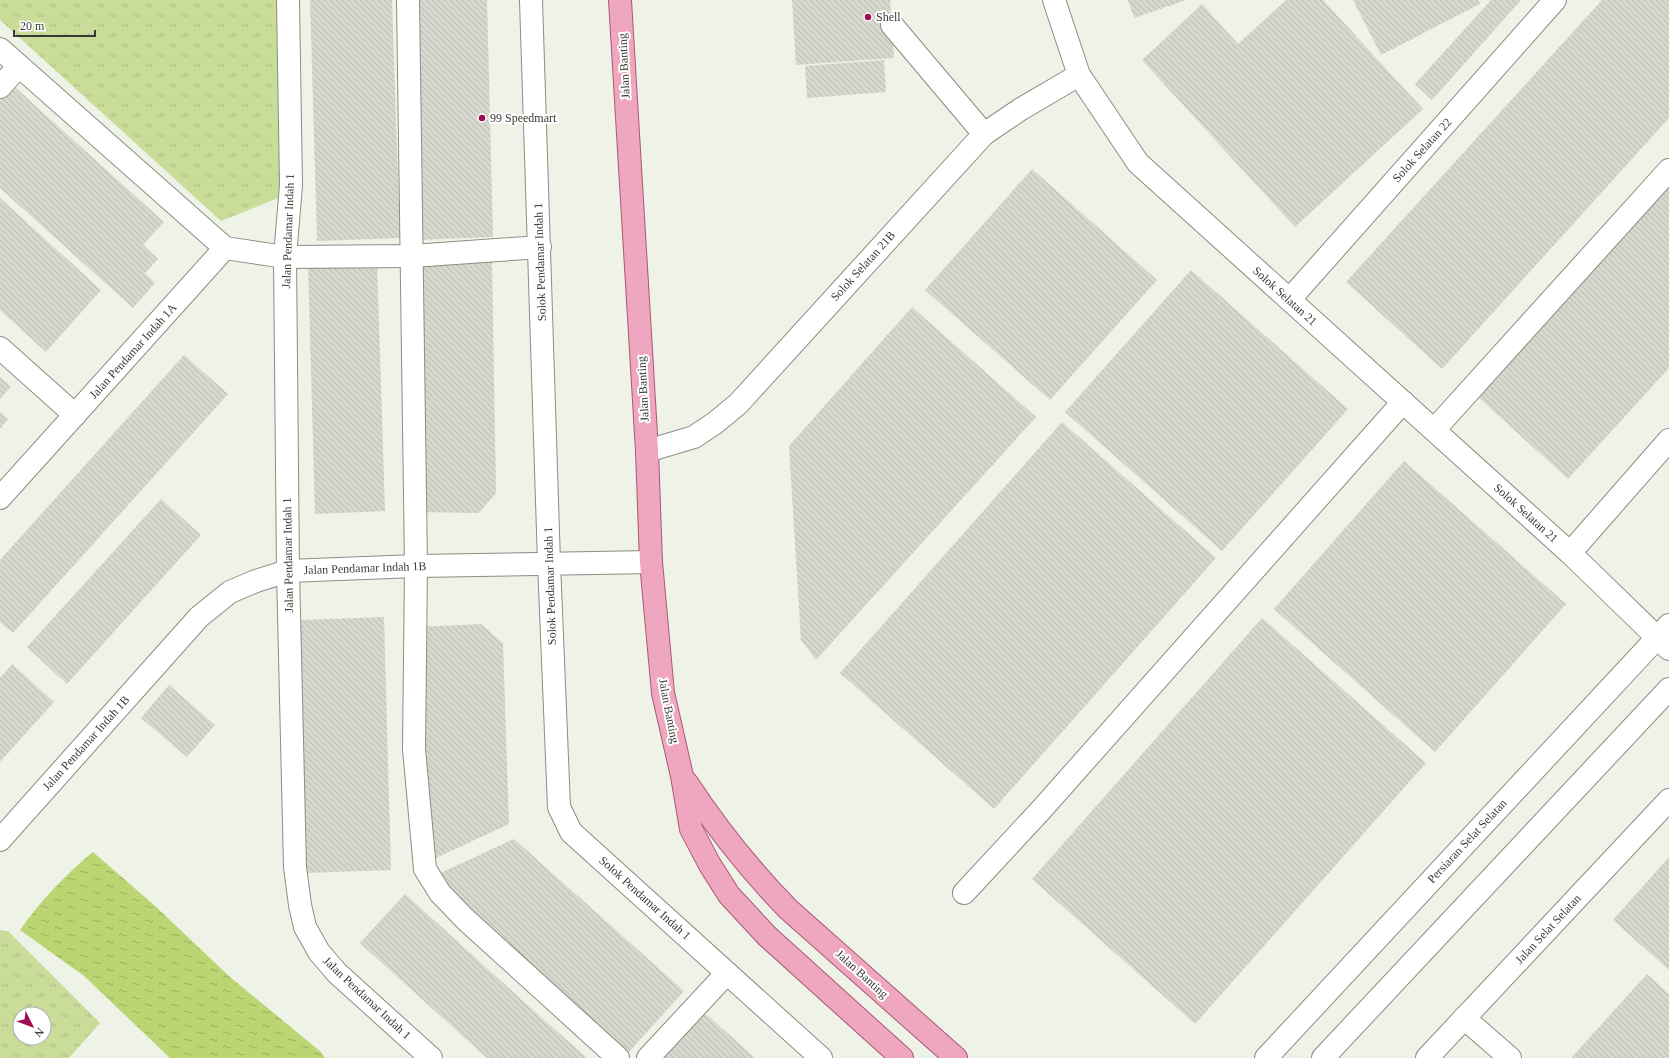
<svg xmlns="http://www.w3.org/2000/svg" width="1669" height="1058" font-family="'Times New Roman',serif">
  <defs>
    <pattern id="grass-tufts" width="24" height="20" patternUnits="userSpaceOnUse"><rect width="24" height="20" fill="#c9dd99"/><path d="M3 7l-1-3M5 7V3M7 7l1-3M15 17l-1-3M17 17v-4M19 17l1-3" fill="none" stroke="#adbe84"/></pattern>
    <pattern id="water-ripples" width="26" height="14" patternUnits="userSpaceOnUse"><rect width="26" height="14" fill="#bad572"/><path d="M2 4q2-2 4 0t4 0M15 11q2-2 4 0t4 0" fill="none" stroke="#98ae5e"/></pattern>
    <pattern id="building-back-hatch" width="6" height="6" patternUnits="userSpaceOnUse"><rect width="6" height="6" fill="#d5d9cd"/><path d="M-1 5l2 2M0 0l6 6M5-1l2 2" fill="none" stroke="#b8bbb1"/></pattern>
  </defs>
  <rect width="100%" height="100%" fill="#eff3e7"/>
  <g fill="url(#grass-tufts)" fill-rule="evenodd">
    <polygon points="0,0 279,0 283,196 221,221 0,20"/>
    <path d="M 0,930 L 8,931 L 100,1023 L 69,1058 L 0,1058 ZM 20,1014 L 44,1014 L 44,1038 L 20,1038 Z"/>
  </g>
  <path fill="url(#water-ripples)" d="M 93,852 L 154,905 L 230,977 L 321,1052 L 325,1058 L 170,1058 L 84,976 L 20,930 C 41,900 65,875 93,852 Z"/>
  <g fill="url(#building-back-hatch)">
    <polygon points="310,0 392,0 400,238 317,241"/>
    <polygon points="409,0 487,0 493,237 418,240"/>
    <polygon points="792,0 890,0 894,58 796,65"/>
    <polygon points="1128,0 1186,0 1134,18"/>
    <polygon points="1286,0 1323,0 1423,109 1295,227 1142,60 1202,4 1238,44"/>
    <polygon points="1353,0 1478,0 1480,4 1381,55"/>
    <polygon points="1491,0 1521,0 1432,100 1415,84"/>
    <polygon points="1602,0 1669,0 1669,118 1442,369 1346,282"/>
    <polygon points="884,60 886,92 807,98 805,66"/>
    <polygon points="8,81 164,222 143,245 158,259 145,273 155,283 133,308 0,188 0,89"/>
    <polygon points="1032,169 1157,280 1050,400 925,290"/>
    <polygon points="1669,185 1669,368 1568,479 1477,396"/>
    <polygon points="0,198 101,290 46,352 0,310"/>
    <polygon points="377,261 385,511 315,514 308,263"/>
    <polygon points="492,261 496,493 479,513 413,512 409,263"/>
    <polygon points="1191,270 1348,409 1222,551 1065,412"/>
    <polygon points="912,307 1036,417 816,660 801,640 789,446"/>
    <polygon points="184,355 228,394 13,633 0,622 0,560"/>
    <polygon points="0,377 11,387 0,399"/>
    <polygon points="0,412 8,419 0,429"/>
    <polygon points="1062,422 1216,558 994,809 840,673"/>
    <polygon points="1404,461 1566,604 1435,752 1274,609"/>
    <polygon points="161,499 201,535 67,684 27,647"/>
    <polygon points="384,617 391,870 306,873 299,620"/>
    <polygon points="1262,618 1426,763 1195,1024 1032,879"/>
    <polygon points="481,624 503,643 509,824 425,863 417,627"/>
    <polygon points="12,664 54,702 0,762 0,678"/>
    <polygon points="169,685 215,725 187,757 141,718"/>
    <polygon points="514,839 684,991 627,1054 432,877"/>
    <polygon points="1669,857 1669,970 1613,920"/>
    <polygon points="405,894 533,1010 587,1058 487,1058 360,943"/>
    <polygon points="1647,974 1669,994 1669,1058 1571,1058"/>
    <polygon points="698,1007 716,1023 755,1058 652,1058"/>
  </g>
  <g fill="none" stroke-linecap="round" stroke-linejoin="round">
    <g stroke="#8a8e83" stroke-width="24">
      <g id="minor">
        <polyline points="288,0 291,185 285,257 288,571 295,867 300,905 305,927 319,952 337,973 431,1058"/>
        <polyline points="408,0 416,566 414,749 425,869 440,893 465,919 618,1058"/>
        <polyline points="531,0 549,563 559,807 571,832 821,1058"/>
        <polyline points="1054,0 1079,75 1138,163 1570,553 1669,649"/>
        <polyline points="892,25 984,134"/>
        <polyline points="0,49 225,248"/>
        <polyline points="0,87 19,66"/>
        <polyline points="1290,299 1555,0"/>
        <polyline points="0,348 75,415"/>
        <polyline points="1434,430 1669,170"/>
        <polyline points="647,451 694,437 715,423 738,404 984,134 1021,109 1079,75"/>
        <polyline points="0,498 225,248 285,257 412,256 540,247"/>
        <polyline points="1570,553 1669,440"/>
        <polyline points="0,840 199,617 230,592 256,581 288,571 416,566 651,562"/>
        <polyline points="964,893 1041,810 1403,402"/>
        <polyline points="1464,1018 1510,1058"/>
        <polyline points="648,1058 727,973"/>
        <polyline points="1266,1058 1669,625"/>
        <polyline points="1323,1058 1669,689"/>
        <polyline points="1427,1058 1669,800"/>
      </g>
    </g>
    <g stroke="#a85973" stroke-width="24">
      <g id="major">
        <polyline points="620,0 647,451 651,562 663,693 682,776 691,829 710,865 729,895 767,936 902,1058"/>
        <path d="M 687,783 C 718,830 749,869 788,909 L 956,1058"/>
      </g>
    </g>
    <use href="#minor" stroke="#fff" stroke-width="22"/>
    <use href="#major" stroke="#efa6bf" stroke-width="22"/>
  </g>
  <g fill="#a00d55" stroke="#fff" stroke-width="1.5">
    <circle cx="868" cy="17" r="4"/>
    <circle cx="482" cy="118" r="4"/>
  </g>
  <g text-anchor="middle" dominant-baseline="central" stroke-width="4" stroke-linejoin="round" paint-order="stroke">
    <g font-size="12" fill="#383a35" stroke="#fff" text-anchor="start">
      <text x="876" y="17">Shell</text>
      <text x="490" y="118">99 Speedmart</text>
    </g>
    <g font-size="12" fill="#383a35" stroke="#fff">
      <text transform="translate(624 66) rotate(-93)">Jalan Banting</text>
      <text transform="translate(1422 150) rotate(-48)">Solok Selatan 22</text>
      <text transform="translate(288 231) rotate(-88)">Jalan Pendamar Indah 1</text>
      <text transform="translate(540 262) rotate(-92)">Solok Pendamar Indah 1</text>
      <text transform="translate(863 266) rotate(-48)">Solok Selatan 21B</text>
      <text transform="translate(1285 296) rotate(42)">Solok Selatan 21</text>
      <text transform="translate(133 351) rotate(-48)">Jalan Pendamar Indah 1A</text>
      <text transform="translate(643 389) rotate(-93)">Jalan Banting</text>
      <text transform="translate(1526 513) rotate(42)">Solok Selatan 21</text>
      <text transform="translate(288 555) rotate(-91)">Jalan Pendamar Indah 1</text>
      <text transform="translate(365 568) rotate(-2)">Jalan Pendamar Indah 1B</text>
      <text transform="translate(550 586) rotate(-92)">Solok Pendamar Indah 1</text>
      <text transform="translate(669 711) rotate(79)">Jalan Banting</text>
      <text transform="translate(86 743) rotate(-48)">Jalan Pendamar Indah 1B</text>
      <text transform="translate(1467 841) rotate(-47)">Persiaran Selat Selatan</text>
      <text transform="translate(645 898) rotate(42)">Solok Pendamar Indah 1</text>
      <text transform="translate(1548 929) rotate(-47)">Jalan Selat Selatan</text>
      <text transform="translate(862 974) rotate(42)">Jalan Banting</text>
      <text transform="translate(367 998) rotate(43)">Jalan Pendamar Indah 1</text>
    </g>
  </g>
  <g transform="translate(32 1026) rotate(132)"><circle r="19" fill="#ffffff" stroke="#afb0ae"/>
  <path d="M0-3L7 15L0 10L-7 15Z" fill="#a00d55"/>
  <text y="-6" font-size="11" font-weight="bold" text-anchor="middle" fill="#383a35">N</text>
  </g>
  <path d="M14 30v6h81v-6" fill="none" stroke="#383a35" stroke-width="2"/>
  <text x="20" y="30" font-size="12" fill="#383a35" stroke="#ffffff" stroke-width="3" paint-order="stroke">20 m</text>
</svg>
